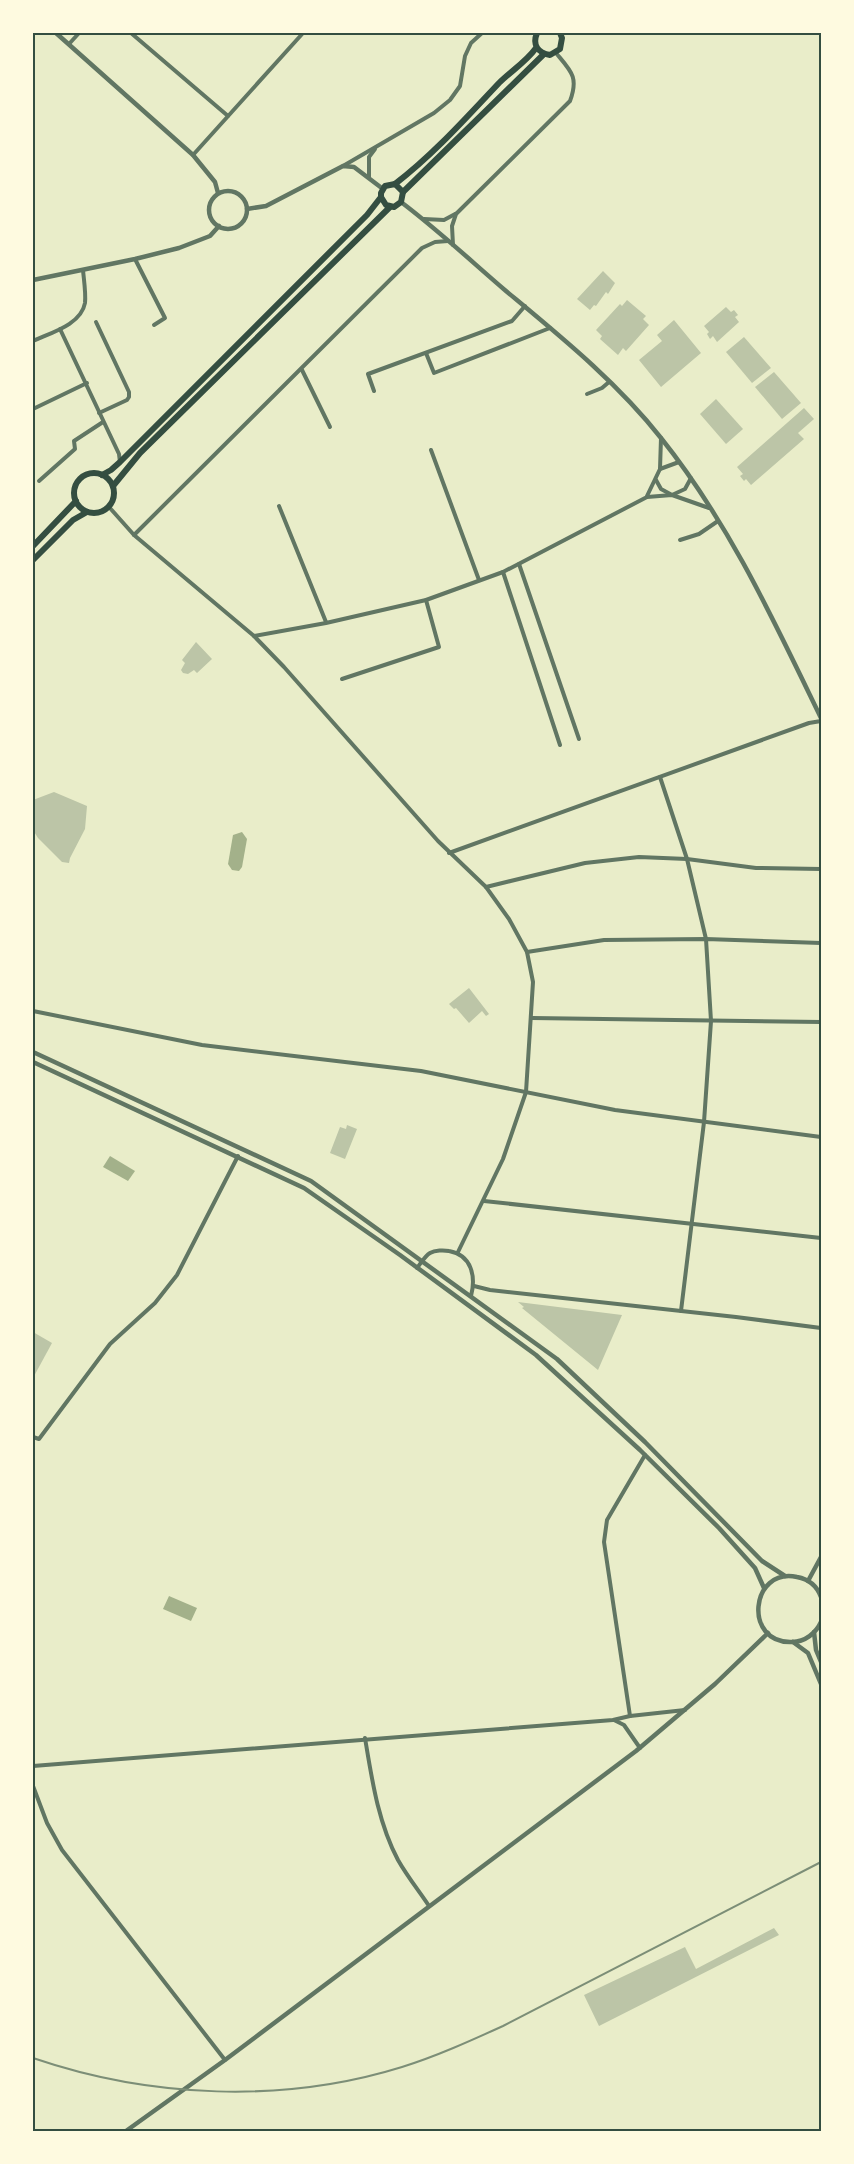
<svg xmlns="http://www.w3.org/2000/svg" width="854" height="2164" font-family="'Sofia Sans Condensed',sans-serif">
  <rect width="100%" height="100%" fill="#e9edc9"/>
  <g fill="#a3b18a">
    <polygon points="242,832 247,839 242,867 239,871 232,870 228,864 233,835"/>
    <polygon points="110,1156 135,1171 128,1181 103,1167"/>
    <polygon points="169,1596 197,1608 191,1621 163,1609"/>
  </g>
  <g fill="#bcc5a7">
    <polygon points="603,271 615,283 608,294 606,292 596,306 594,305 590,310 577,299"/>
    <polygon points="627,300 646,316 643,319 649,325 626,351 623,348 618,355 600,339 602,336 596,330 620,304 622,306"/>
    <polygon points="726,307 731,312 734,310 738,315 735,317 739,322 717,342 713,336 710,339 707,334 709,332 704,326"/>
    <polygon points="674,320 701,353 661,387 639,360 662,341 657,335"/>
    <polygon points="744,337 771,368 752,383 726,352"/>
    <polygon points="774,372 801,403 782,419 755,387"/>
    <polygon points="716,399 743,429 726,444 700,414"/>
    <polygon points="804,408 814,419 798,433 804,439 751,485 746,479 744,481 740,476 743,474 737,467"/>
    <polygon points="196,642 212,659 197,673 194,670 188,674 183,673 181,670 185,663 182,660"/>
    <polygon points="54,792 87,806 85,829 70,858 69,863 62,862 38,838 33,830 33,800"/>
    <polygon points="469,988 489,1014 486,1016 482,1011 469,1023 456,1008 454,1009 449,1004"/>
    <polygon points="347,1125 357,1129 345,1159 330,1153 340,1127 346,1129"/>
    <polygon points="518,1302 622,1315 598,1370 522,1308 524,1307"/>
    <polygon points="33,1332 52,1343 33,1378"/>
    <polygon points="774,1928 779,1935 599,2026 584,1995 685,1947 696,1969"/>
  </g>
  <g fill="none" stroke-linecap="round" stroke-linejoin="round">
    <g stroke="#617663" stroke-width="4">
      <polyline points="131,33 228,116"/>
      <polyline points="69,44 79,33"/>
      <polyline points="193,155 303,33"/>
      <polyline points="343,166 434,113 450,100 460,86 465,56 471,43 482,33"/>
      <polyline points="369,177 369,157 375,149"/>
      <path d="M 424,219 L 444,220 L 457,213 L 570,101 C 579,77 571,71 556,53"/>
      <polyline points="453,245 452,226 456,214"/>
      <polyline points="135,259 165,318 154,325"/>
      <polyline points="96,322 129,392 129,397 127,400 99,413"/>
      <polyline points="60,329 119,454 120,462"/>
      <path d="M 33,341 C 50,333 81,325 85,303 C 86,293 84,281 83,270"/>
      <polyline points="426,353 434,373 550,328"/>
      <polyline points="302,370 330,427"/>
      <polyline points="374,391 368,374 512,321 525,306"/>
      <polyline points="587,394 602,388 609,382"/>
      <polyline points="33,409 87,383"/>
      <polyline points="431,450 479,580"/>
      <polyline points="660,469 679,462"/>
      <polyline points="656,480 661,489 672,495 685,489 691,478"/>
      <polyline points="39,481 75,449 74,441 103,422"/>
      <polyline points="647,496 660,469 661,438"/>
      <polyline points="279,506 326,622"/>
      <polyline points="109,507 134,535 254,636 284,667 438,841 486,887 509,919 527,952 533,982 526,1092 503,1159 458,1252"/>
      <polyline points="134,535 422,248 435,242 448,241"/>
      <polyline points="680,540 699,534 718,521"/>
      <polyline points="519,564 579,739"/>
      <polyline points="503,572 560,745"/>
      <polyline points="254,636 326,623 426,600 503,572 647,497 672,495 709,508"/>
      <polyline points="342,679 439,647 426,600"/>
      <polyline points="660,777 687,859 706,939 711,1021 704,1122 681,1311"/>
      <polyline points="449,853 809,723 821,721"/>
      <polyline points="486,887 585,863 639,857 687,859 756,868 821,869"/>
      <polyline points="527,952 604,940 706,939 821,943"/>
      <polyline points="33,1011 202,1045 421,1071 615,1110 821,1137"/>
      <polyline points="532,1018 821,1022"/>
      <polyline points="484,1201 821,1238"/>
      <path d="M 417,1268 C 421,1263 425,1256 430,1253 C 435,1250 444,1250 449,1251 C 472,1255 476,1277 471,1296"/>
      <polyline points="474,1286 490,1290 736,1317 821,1328"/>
      <polyline points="33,1437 39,1439 110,1344 155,1303 177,1275 238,1156"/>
      <polyline points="630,1716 604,1542 607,1520 645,1455"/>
      <polyline points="614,1720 624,1725 640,1748"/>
      <path d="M 365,1738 C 372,1780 378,1822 398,1860 C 407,1876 419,1891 429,1906"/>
      <polyline points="33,1766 613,1720 630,1716 685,1710"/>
      <polyline points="33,1786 47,1823 62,1850 225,2060"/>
    </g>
    <g stroke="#617663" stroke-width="4.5">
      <polyline points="56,33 193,155 215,182 218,193"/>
      <circle cx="228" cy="210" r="19"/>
      <path d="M 401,202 C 438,230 471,261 506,291 C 560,336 617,382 661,438 C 729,523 774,621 821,718"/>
      <polyline points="247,209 266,206 343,166 354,167 383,189"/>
      <polyline points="33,280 135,259 179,248 210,236 219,226"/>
      <polyline points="33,1052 311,1181 557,1359 645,1442 762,1561 785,1576"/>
      <polyline points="33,1062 304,1188 400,1255 536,1355 640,1450 719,1528 755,1568 764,1588"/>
      <polyline points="808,1581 821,1557"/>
      <path d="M 821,1597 C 817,1586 808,1579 797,1577 C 750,1567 743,1644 792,1642 C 805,1642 816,1633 821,1622"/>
      <polyline points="814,1632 816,1650 821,1662"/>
      <polyline points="793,1642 808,1653 821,1684"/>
      <polyline points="126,2131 225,2060 636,1751 715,1684 768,1633"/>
    </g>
    <g stroke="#344e41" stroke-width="6">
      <path d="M 537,33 C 532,45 538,53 550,55 L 560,49 L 562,38 L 560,33"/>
      <path d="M 395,184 C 433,155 466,118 499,83 C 511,71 526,62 536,48"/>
      <polyline points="403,192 544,54"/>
      <circle cx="94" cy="493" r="20"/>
      <polyline points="102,475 111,470 120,462 367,215 381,197 381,193 385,186 395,184 403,192 401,202 394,207 386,205 381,197"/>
      <polyline points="113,486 140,453 390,207"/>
      <polyline points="33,546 76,501"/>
      <polyline points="33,560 73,520 87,512"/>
    </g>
    <path stroke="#7c8e77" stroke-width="2" d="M 33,2058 C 150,2098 283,2104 402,2067 C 437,2056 470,2041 503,2026 L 821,1862"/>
  </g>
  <rect width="854" height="2164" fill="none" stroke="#fefae0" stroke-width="69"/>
  <rect x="34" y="34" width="786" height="2096" fill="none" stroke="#344e41" stroke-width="2"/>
</svg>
